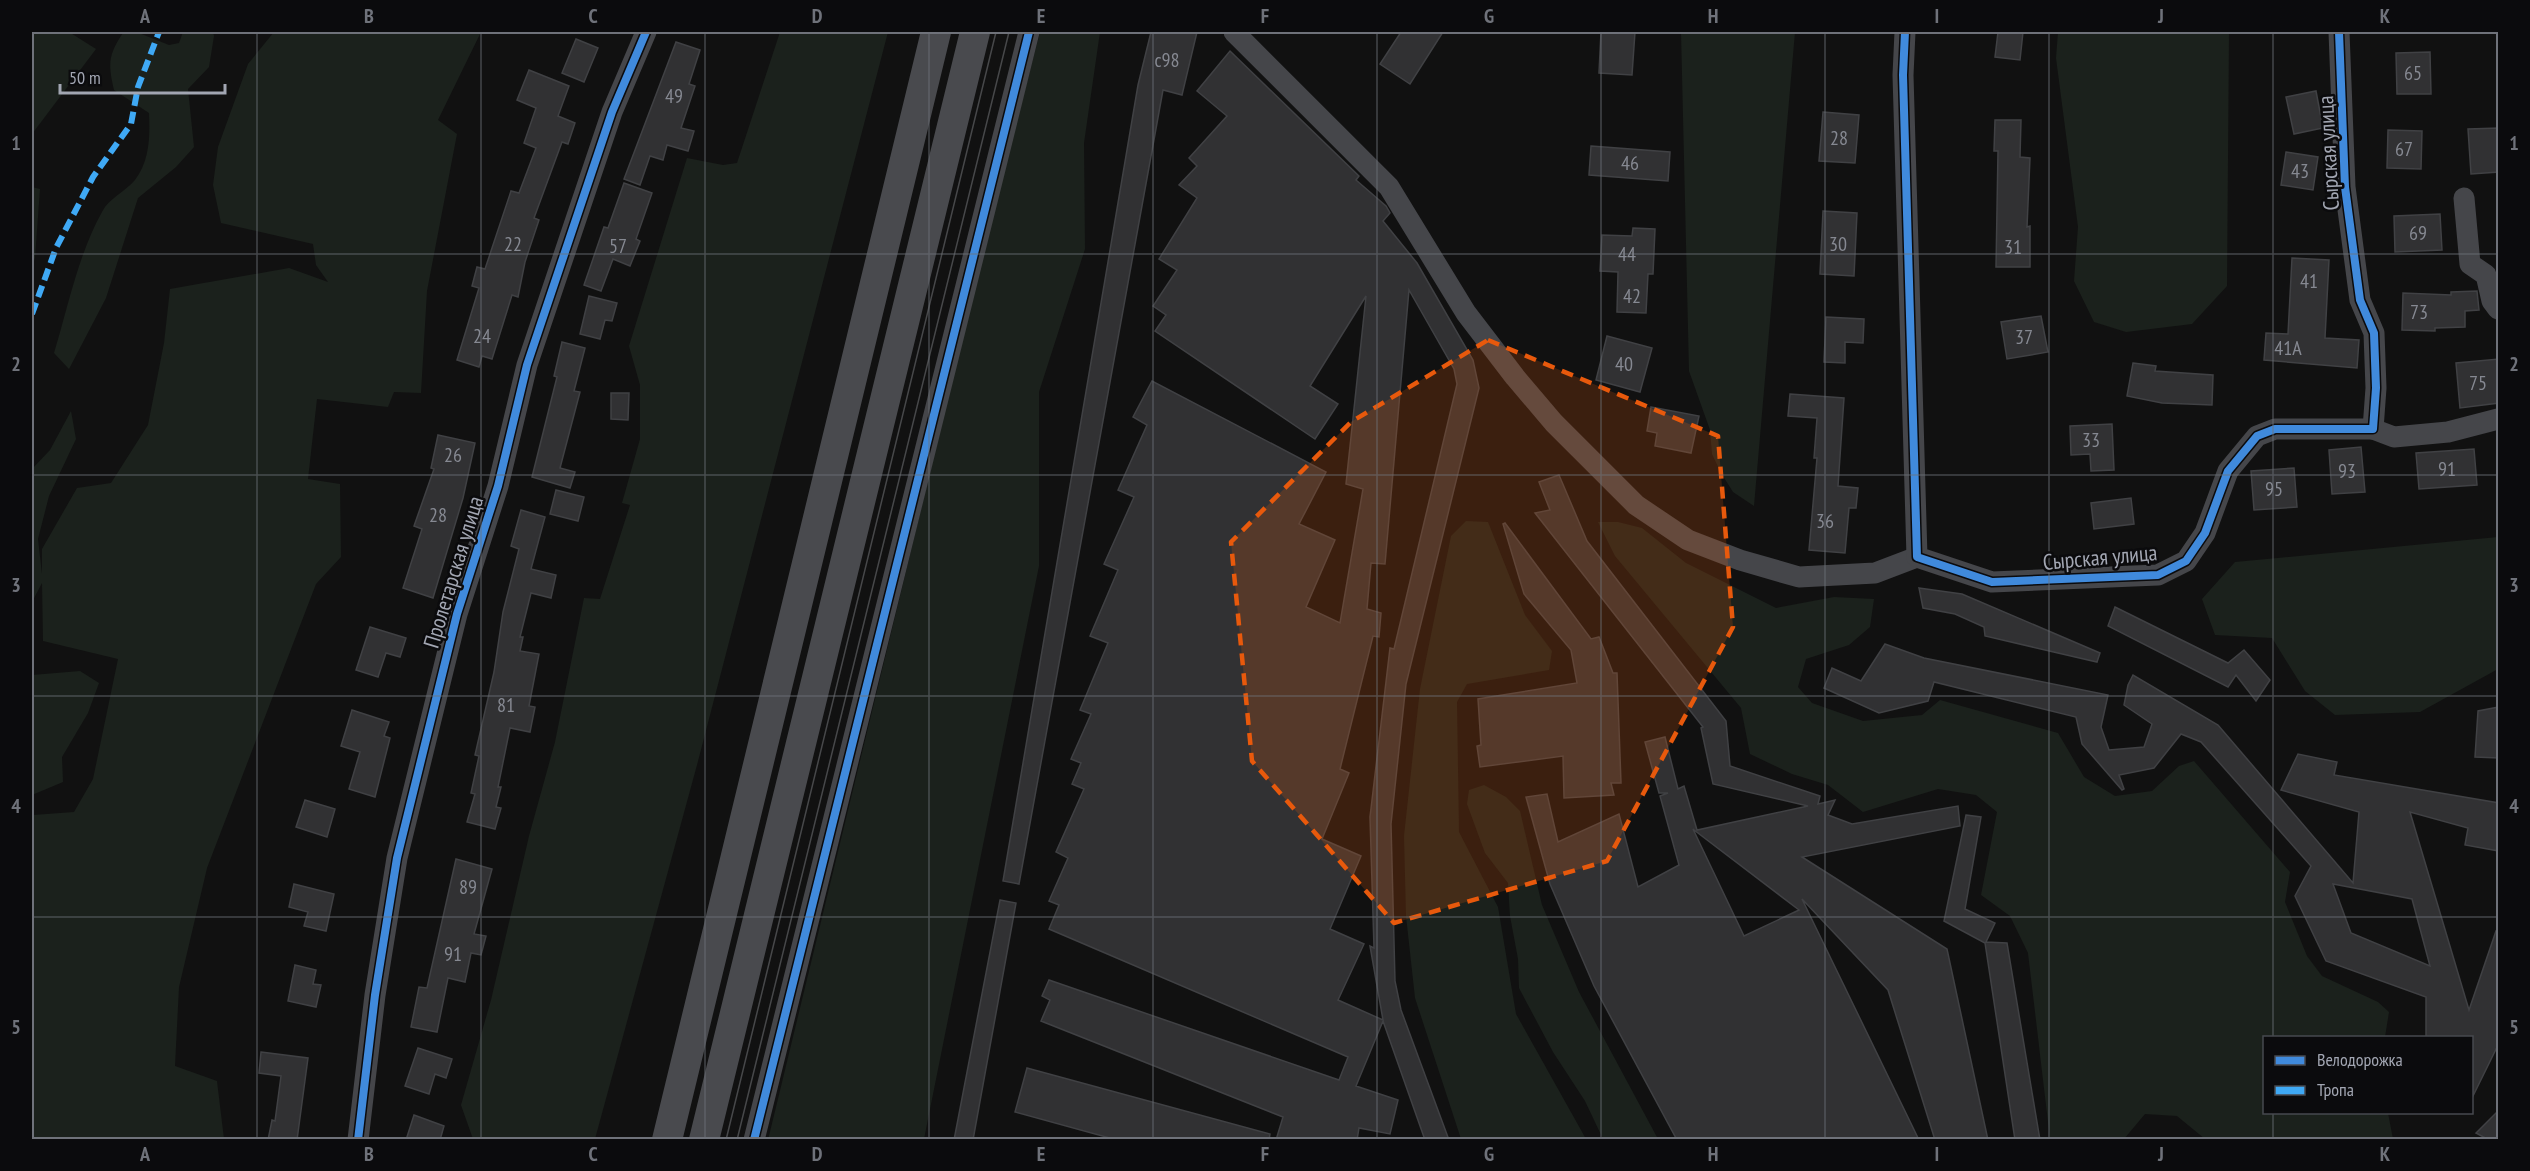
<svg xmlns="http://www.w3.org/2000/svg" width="2530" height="1171" font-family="'PT Sans Narrow',sans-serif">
  <rect width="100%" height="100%" fill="#111"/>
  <g fill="#1b211c">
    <polygon points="32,32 69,32 96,49 32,134"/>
    <path d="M 183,32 L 213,32 L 214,36 L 209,67 L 188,89 L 194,147 L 176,167 L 138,198 L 106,298 L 69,369 L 54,353 C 68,307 78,255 102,212 C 109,198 125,192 135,180 C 150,160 150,136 149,113 L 114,90 C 108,64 108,55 123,33 L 139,33 L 169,45 L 179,43 Z"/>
    <polygon points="274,32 481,32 438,120 457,134 427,291 421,393 394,392 388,407 317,399 308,479 340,484 341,557 316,584 207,868 179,987 175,1066 217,1081 224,1139 32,1139 33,815 74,812 93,779 118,659 43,641 42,583 32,602 32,469 50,450 71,411 76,439 49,496 38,539 42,574 42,549 77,488 111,483 148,425 164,343 170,289 289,268 328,282 316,265 313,244 221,223 213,185 218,147 248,64"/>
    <polygon points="780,32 888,32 697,765 595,1139 473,1139 461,1105 491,1000 529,836 555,742 584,598 600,599 630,505 622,503 640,439 640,385 629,346 687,158 723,165 737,163"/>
    <polygon points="1040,32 1100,32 1084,143 1085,249 1039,392 1039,566 924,1139 768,1140 992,217"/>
    <polygon points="1681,32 1795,32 1754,506 1733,492 1721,473 1712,454 1710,430 1689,371"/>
    <polygon points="2058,32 2229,32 2227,286 2192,324 2126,332 2094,322 2074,281 2078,227 2056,58"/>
    <polygon points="32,187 40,189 35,258 32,267"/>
    <polygon points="1466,521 1488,522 1525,615 1552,651 1549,670 1467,684 1457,702 1459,832 1498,907 1516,1014 1586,1139 1461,1139 1415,998 1406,916 1404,836 1420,689 1451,536"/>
    <polygon points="1598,522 1618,522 1642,528 1686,563 1776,608 1834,597 1874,599 1870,627 1849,645 1806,659 1798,687 1812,703 1863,721 1922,715 1940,700 2058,733 2084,777 2115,796 2152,791 2179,766 2194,761 2290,872 2285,902 2307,956 2322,976 2378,1002 2389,1012 2385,1037 2264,1038 2264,1112 2388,1113 2393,1139 2205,1139 2177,1116 2145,1114 2124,1139 2050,1139 2028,953 2010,916 1981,895 1997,812 1976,795 1938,789 1863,812 1828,785 1792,774 1750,754 1741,708 1615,556"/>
    <polygon points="2498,537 2498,669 2420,712 2335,715 2305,691 2272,638 2215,635 2202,599 2235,562"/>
    <polygon points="80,671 99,683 88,713 62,757 63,782 32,795 32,675"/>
    <polygon points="1484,785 1506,797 1520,811 1542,905 1579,992 1658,1139 1603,1139 1585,1101 1553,1052 1519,988 1518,959 1510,916 1508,883 1485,853 1467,804 1469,790"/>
  </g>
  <g fill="#313133" stroke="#404144" stroke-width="1.5" fill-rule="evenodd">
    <polygon points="1151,32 1197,32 1182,95 1163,90 1019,884 1003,881 1138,85"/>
    <polygon points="1401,32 1443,32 1410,84 1380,64"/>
    <polygon points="1601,32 1635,32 1632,75 1599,73"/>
    <polygon points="1998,32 2023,32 2020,60 1995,57"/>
    <polygon points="576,39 598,48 584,82 562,73"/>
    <polygon points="676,42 700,50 689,84 695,86 681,128 694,131 688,151 667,145 663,160 650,156 640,185 624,179"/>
    <path d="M 1230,51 L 1359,176 L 1356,180 L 1386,206 L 1390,213 L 1383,221 L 1417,263 L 1473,360 L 1479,388 L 1406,684 L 1391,824 L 1395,981 L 1401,1010 L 1449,1140 L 1425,1140 L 1383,1021 L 1356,1086 L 1398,1100 L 1390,1134 L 1359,1128 L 1357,1140 L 1276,1140 L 1283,1117 L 1041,1021 L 1050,1000 L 1042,996 L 1049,980 L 1339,1080 L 1348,1057 L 1049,929 L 1059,905 L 1049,901 L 1068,858 L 1056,852 L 1084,789 L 1072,784 L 1081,763 L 1071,759 L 1091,714 L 1080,710 L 1108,643 L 1090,636 L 1118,570 L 1104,564 L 1134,497 L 1118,490 L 1147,425 L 1133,417 L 1152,381 L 1326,472 L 1299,524 L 1335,540 L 1306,607 L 1340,623 L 1363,489 L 1346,484 L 1366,296 L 1310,386 L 1338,404 L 1315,439 L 1155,331 L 1166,315 L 1153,306 L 1177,270 L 1159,259 L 1197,198 L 1179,185 L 1197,166 L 1189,158 L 1227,116 L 1197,91 ZM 1409,290 L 1454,369 L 1457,384 L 1394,649 L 1390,648 L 1370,817 L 1374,948 L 1370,946 L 1383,1020 L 1338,1000 L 1364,944 L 1330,929 L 1361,856 L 1322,839 L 1349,773 L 1340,769 L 1373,636 L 1379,637 L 1381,613 L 1367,609 L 1371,563 L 1385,564 Z"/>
    <polygon points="2430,52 2431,94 2397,94 2396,53"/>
    <polygon points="529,70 569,86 558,116 575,123 568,144 562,142 534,218 539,220 525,262 518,297 512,295 492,359 482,356 479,367 457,360 479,288 472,286 477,267 485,269 511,191 519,193 536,148 524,143 536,108 517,100"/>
    <polygon points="2316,91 2323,128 2294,134 2286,97"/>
    <polygon points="1823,112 1859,115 1855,163 1819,161"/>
    <polygon points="1995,120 2021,120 2020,157 2030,158 2027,227 2030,226 2030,267 1996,267 1998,151 1994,151"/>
    <polygon points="2499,128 2499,172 2471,174 2468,129"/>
    <polygon points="2388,130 2422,131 2421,169 2387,168"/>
    <polygon points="1591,146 1670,152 1668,181 1589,175"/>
    <polygon points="2286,152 2318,157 2313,190 2281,185"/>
    <polygon points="624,183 652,193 636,239 640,241 630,266 613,259 601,291 584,285 604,227 608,228"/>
    <polygon points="1823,211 1857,213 1854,276 1820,274"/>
    <polygon points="2440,214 2442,250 2395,252 2394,216"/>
    <polygon points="1633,228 1655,229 1653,274 1648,274 1646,313 1617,312 1618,272 1600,271 1602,235 1632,236"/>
    <polygon points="2292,258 2329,260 2325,338 2359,340 2357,368 2264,360 2266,333 2288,334"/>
    <polygon points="2477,291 2479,310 2465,311 2465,327 2435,328 2435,331 2402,330 2403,293 2451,295 2451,292"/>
    <polygon points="589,296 617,303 612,321 605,320 600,339 580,334"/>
    <polygon points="2041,316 2048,352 2007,359 2001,322"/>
    <polygon points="1826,317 1864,319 1863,343 1845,342 1845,363 1824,362"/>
    <polygon points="1607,336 1652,348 1640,392 1596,380"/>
    <polygon points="562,342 585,348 574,391 580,392 560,468 575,472 570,488 532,477 557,377 554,376"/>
    <polygon points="2499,359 2499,403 2460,408 2456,363"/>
    <polygon points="2133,363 2156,366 2155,371 2213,375 2212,405 2162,403 2127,396"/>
    <polygon points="611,393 629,393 628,420 611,419"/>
    <polygon points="1790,394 1844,398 1838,486 1858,488 1856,508 1849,508 1845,553 1809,550 1817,458 1814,458 1817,418 1788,416"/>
    <polygon points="1651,407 1699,416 1691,453 1655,446 1657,433 1647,431"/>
    <polygon points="2112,424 2114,470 2091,471 2090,454 2071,455 2070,426"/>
    <polygon points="438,435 475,443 463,498 433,598 403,588 422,529 414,526 434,469 431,468"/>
    <polygon points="2361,447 2365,492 2332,494 2329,450"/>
    <polygon points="2474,449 2477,485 2419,489 2416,453"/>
    <polygon points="2294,468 2297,507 2254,510 2251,471"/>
    <path d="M 1559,475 L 1587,541 L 1726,721 L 1730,766 L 1820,796 L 1818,804 L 1835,800 L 1828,815 L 1852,824 L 1958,806 L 1960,826 L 1802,857 L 1947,949 L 1988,1140 L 1935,1140 L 1888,990 L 1802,899 L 1919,1140 L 1677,1140 L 1594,986 L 1550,884 L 1526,797 L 1547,794 L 1558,842 L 1619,814 L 1638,887 L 1679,865 L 1660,796 L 1668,793 L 1659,793 L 1645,742 L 1665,737 L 1678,789 L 1684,786 L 1697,830 L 1808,806 L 1713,784 L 1701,728 L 1703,727 L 1535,513 L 1550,510 L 1539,482 ZM 1693,829 L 1694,830 L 1799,910 L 1744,936 Z"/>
    <polygon points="556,490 584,497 578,521 550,514"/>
    <polygon points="2131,498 2134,524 2094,529 2091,503"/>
    <polygon points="521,510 545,517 531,569 556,575 551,598 531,593 520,637 523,637 520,651 539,654 529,706 535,707 530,732 510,728 498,787 501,787 496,807 501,808 495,829 467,822 475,794 471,793 479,756 475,755 494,672 503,612 519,549 511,546"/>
    <polygon points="1505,523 1591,639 1599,637 1613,673 1617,673 1621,783 1611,783 1614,795 1564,798 1563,756 1480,767 1477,746 1481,745 1478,699 1577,683 1571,650 1524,594 1503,524"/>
    <polygon points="1919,588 1962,594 2100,653 2097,662 1985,636 1984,627 1955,614 1923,608"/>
    <polygon points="2115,607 2228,663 2244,650 2270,680 2256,701 2236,675 2228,687 2108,626"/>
    <polygon points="370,627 406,638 400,657 386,653 378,677 356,670"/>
    <path d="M 1885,644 L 1924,658 L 2108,695 L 2101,727 L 2109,750 L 2144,747 L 2152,724 L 2124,705 L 2128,685 L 2133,675 L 2218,725 L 2353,883 L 2359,812 L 2281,790 L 2298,754 L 2337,762 L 2334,775 L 2499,803 L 2499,851 L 2465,845 L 2468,828 L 2410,812 L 2469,1010 L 2496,931 L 2499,932 L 2499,1043 L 2472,1098 L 2472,1038 L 2426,1038 L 2426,997 L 2326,961 L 2295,896 L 2311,866 L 2201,742 L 2181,734 L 2154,768 L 2119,775 L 2124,789 L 2122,790 L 2082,744 L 2076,717 L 1934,682 L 1928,701 L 1879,713 L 1824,688 L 1832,668 L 1861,681 ZM 2333,884 L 2412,899 L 2430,966 L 2351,933 Z"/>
    <polygon points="2499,707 2499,758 2475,757 2478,711"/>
    <polygon points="352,710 389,722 384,736 390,738 375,797 349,789 360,752 341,746"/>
    <polygon points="305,800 335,809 327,837 296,827"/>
    <polygon points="1966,815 1981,817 1965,909 1995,923 1986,942 2007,943 2040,1140 2015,1140 1985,943 1944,921"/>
    <polygon points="456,859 492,869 474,934 486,936 481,955 471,953 465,982 448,978 437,1032 411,1027 419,987 427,988"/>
    <polygon points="294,884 334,894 326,931 304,926 308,912 289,907"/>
    <polygon points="1000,900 1016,903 973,1140 954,1140"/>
    <polygon points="295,965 316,970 313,984 321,985 316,1007 288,1001"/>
    <polygon points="418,1048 452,1059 446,1078 435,1074 429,1094 405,1086"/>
    <polygon points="261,1052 308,1058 297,1140 268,1140 272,1120 275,1121 281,1076 259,1073"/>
    <polygon points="1027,1068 1270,1134 1269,1140 1117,1140 1015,1112"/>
    <polygon points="2499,1110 2499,1140 2489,1140 2476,1133"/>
    <polygon points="414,1115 444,1126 440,1140 406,1140"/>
  </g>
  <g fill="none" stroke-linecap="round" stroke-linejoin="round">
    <g stroke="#45464a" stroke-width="21">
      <polyline points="1234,32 1389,187 1466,313 1515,377 1554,423 1636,505 1688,540 1740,560 1799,577 1875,573 1917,557"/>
      <polyline points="1905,32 1903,75 1917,557 1992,582 2158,575 2186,561 2205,533 2228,471 2257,436 2275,429 2373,429 2376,388 2374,333 2360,300 2345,187 2339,32"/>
      <polyline points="2464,198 2470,264 2486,275 2492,301 2498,309"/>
      <polyline points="2373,429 2394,437 2448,432 2498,419"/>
      <polyline points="358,1140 375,995 397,858 457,614 498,486 527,365 612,112 646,32"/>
      <polyline points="754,1140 1029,32"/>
    </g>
    <g stroke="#494a4e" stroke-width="30">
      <polyline points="667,1140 936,32"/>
      <polyline points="704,1140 975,32"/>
    </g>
    <g stroke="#47484a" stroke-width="1.5">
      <polyline points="726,1140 996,32"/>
      <polyline points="737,1140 1009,32"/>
    </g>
    <polyline stroke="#3fa9f5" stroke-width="6" stroke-dasharray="12 6" stroke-linecap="butt" points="32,314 56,248 93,177 131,124 138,87 159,32"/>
    <g stroke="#0b0b0d" stroke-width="11">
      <g id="cycleway">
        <polyline points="1905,32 1903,75 1917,557 1992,582 2158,575 2186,561 2205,533 2228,471 2257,436 2275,429 2373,429 2376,388 2374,333 2360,300 2345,187 2339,32"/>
        <polyline points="358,1140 375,995 397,858 457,614 498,486 527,365 612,112 646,32"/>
        <polyline points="754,1140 1029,32"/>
      </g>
    </g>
    <use href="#cycleway" stroke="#408adc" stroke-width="8"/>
  </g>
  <path fill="#e8590c" fill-opacity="0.2" stroke="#e8590c" stroke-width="4.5" stroke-dasharray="12 8" stroke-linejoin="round" d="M 1488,340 L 1718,436 L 1733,627 L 1607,861 L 1394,923 L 1252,761 L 1231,542 L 1351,422 Z"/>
  <path fill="none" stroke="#6f727a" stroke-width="1.5" stroke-opacity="0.55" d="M 257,32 L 257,1140M 481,32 L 481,1140M 705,32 L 705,1140M 929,32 L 929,1140M 1153,32 L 1153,1140M 1377,32 L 1377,1140M 1601,32 L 1601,1140M 1825,32 L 1825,1140M 2049,32 L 2049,1140M 2273,32 L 2273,1038M 32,254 L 2498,254M 32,475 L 2498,475M 32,696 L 2498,696M 32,917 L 2498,917M 2273,1112 L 2273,1140"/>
  <g text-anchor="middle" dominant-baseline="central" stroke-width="5" stroke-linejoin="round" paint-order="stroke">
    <g font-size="20" fill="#868992">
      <text x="1167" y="60">с98</text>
      <text x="2413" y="73">65</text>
      <text x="674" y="96">49</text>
      <text x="1839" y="138">28</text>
      <text x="2404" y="149">67</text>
      <text x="1630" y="163">46</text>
      <text x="2300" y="171">43</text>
      <text x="2418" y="233">69</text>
      <text x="513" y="244">22</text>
      <text x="1838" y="244">30</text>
      <text x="618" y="246">57</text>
      <text x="2013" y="247">31</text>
      <text x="1627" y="254">44</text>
      <text x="2309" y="281">41</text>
      <text x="1632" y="296">42</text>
      <text x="2419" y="312">73</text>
      <text x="482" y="336">24</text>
      <text x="2024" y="337">37</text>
      <text x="2288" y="348">41А</text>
      <text x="1624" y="364">40</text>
      <text x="2478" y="383">75</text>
      <text x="2091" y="440">33</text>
      <text x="453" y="455">26</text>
      <text x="2447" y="469">91</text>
      <text x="2347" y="471">93</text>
      <text x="2274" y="489">95</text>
      <text x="438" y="515">28</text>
      <text x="1825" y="521">36</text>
      <text x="506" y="705">81</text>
      <text x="468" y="887">89</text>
      <text x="453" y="954">91</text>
    </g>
    <g font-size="22" fill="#a2a6b2" stroke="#0b0b0d">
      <text transform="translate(2328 153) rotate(-93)">Сырская улица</text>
      <text transform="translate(2100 557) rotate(-5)">Сырская улица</text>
      <text transform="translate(453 572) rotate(-73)">Пролетарская улица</text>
    </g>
  </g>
  <rect width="2530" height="1171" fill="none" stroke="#0b0b0d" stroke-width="66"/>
  <rect x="2263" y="1036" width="210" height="78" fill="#0b0b0d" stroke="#47494f" stroke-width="1.5"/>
  <rect x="2275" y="1056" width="30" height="9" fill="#408adc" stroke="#47494f" stroke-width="1.5"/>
  <text x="2317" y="1066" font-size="18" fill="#a2a6b2">Велодорожка</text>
  <rect x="2275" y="1086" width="30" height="9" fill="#3fa9f5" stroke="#47494f" stroke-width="1.5"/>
  <text x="2317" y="1096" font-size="18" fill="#a2a6b2">Тропа</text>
  <path d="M60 84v9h165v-9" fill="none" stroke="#a2a6b2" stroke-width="3"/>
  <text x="69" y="84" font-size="18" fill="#a2a6b2" stroke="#0b0b0d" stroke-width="4.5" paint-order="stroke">50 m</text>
  <rect x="33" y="33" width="2464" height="1105" fill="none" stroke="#6f727a" stroke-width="2"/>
  <g font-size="20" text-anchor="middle" font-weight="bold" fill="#6f727a">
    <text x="145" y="23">A</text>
    <text x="369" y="23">B</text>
    <text x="593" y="23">C</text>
    <text x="817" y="23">D</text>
    <text x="1041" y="23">E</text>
    <text x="1265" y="23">F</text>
    <text x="1489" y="23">G</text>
    <text x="1713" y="23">H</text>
    <text x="1937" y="23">I</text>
    <text x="2161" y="23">J</text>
    <text x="2385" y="23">K</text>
    <text x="16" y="150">1</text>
    <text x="2514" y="150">1</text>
    <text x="16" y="371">2</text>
    <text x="2514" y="371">2</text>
    <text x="16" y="592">3</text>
    <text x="2514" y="592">3</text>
    <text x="16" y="813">4</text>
    <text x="2514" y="813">4</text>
    <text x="16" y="1034">5</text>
    <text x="2514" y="1034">5</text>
    <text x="145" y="1161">A</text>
    <text x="369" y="1161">B</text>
    <text x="593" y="1161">C</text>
    <text x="817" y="1161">D</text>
    <text x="1041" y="1161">E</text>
    <text x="1265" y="1161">F</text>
    <text x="1489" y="1161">G</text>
    <text x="1713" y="1161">H</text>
    <text x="1937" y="1161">I</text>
    <text x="2161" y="1161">J</text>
    <text x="2385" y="1161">K</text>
  </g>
</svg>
